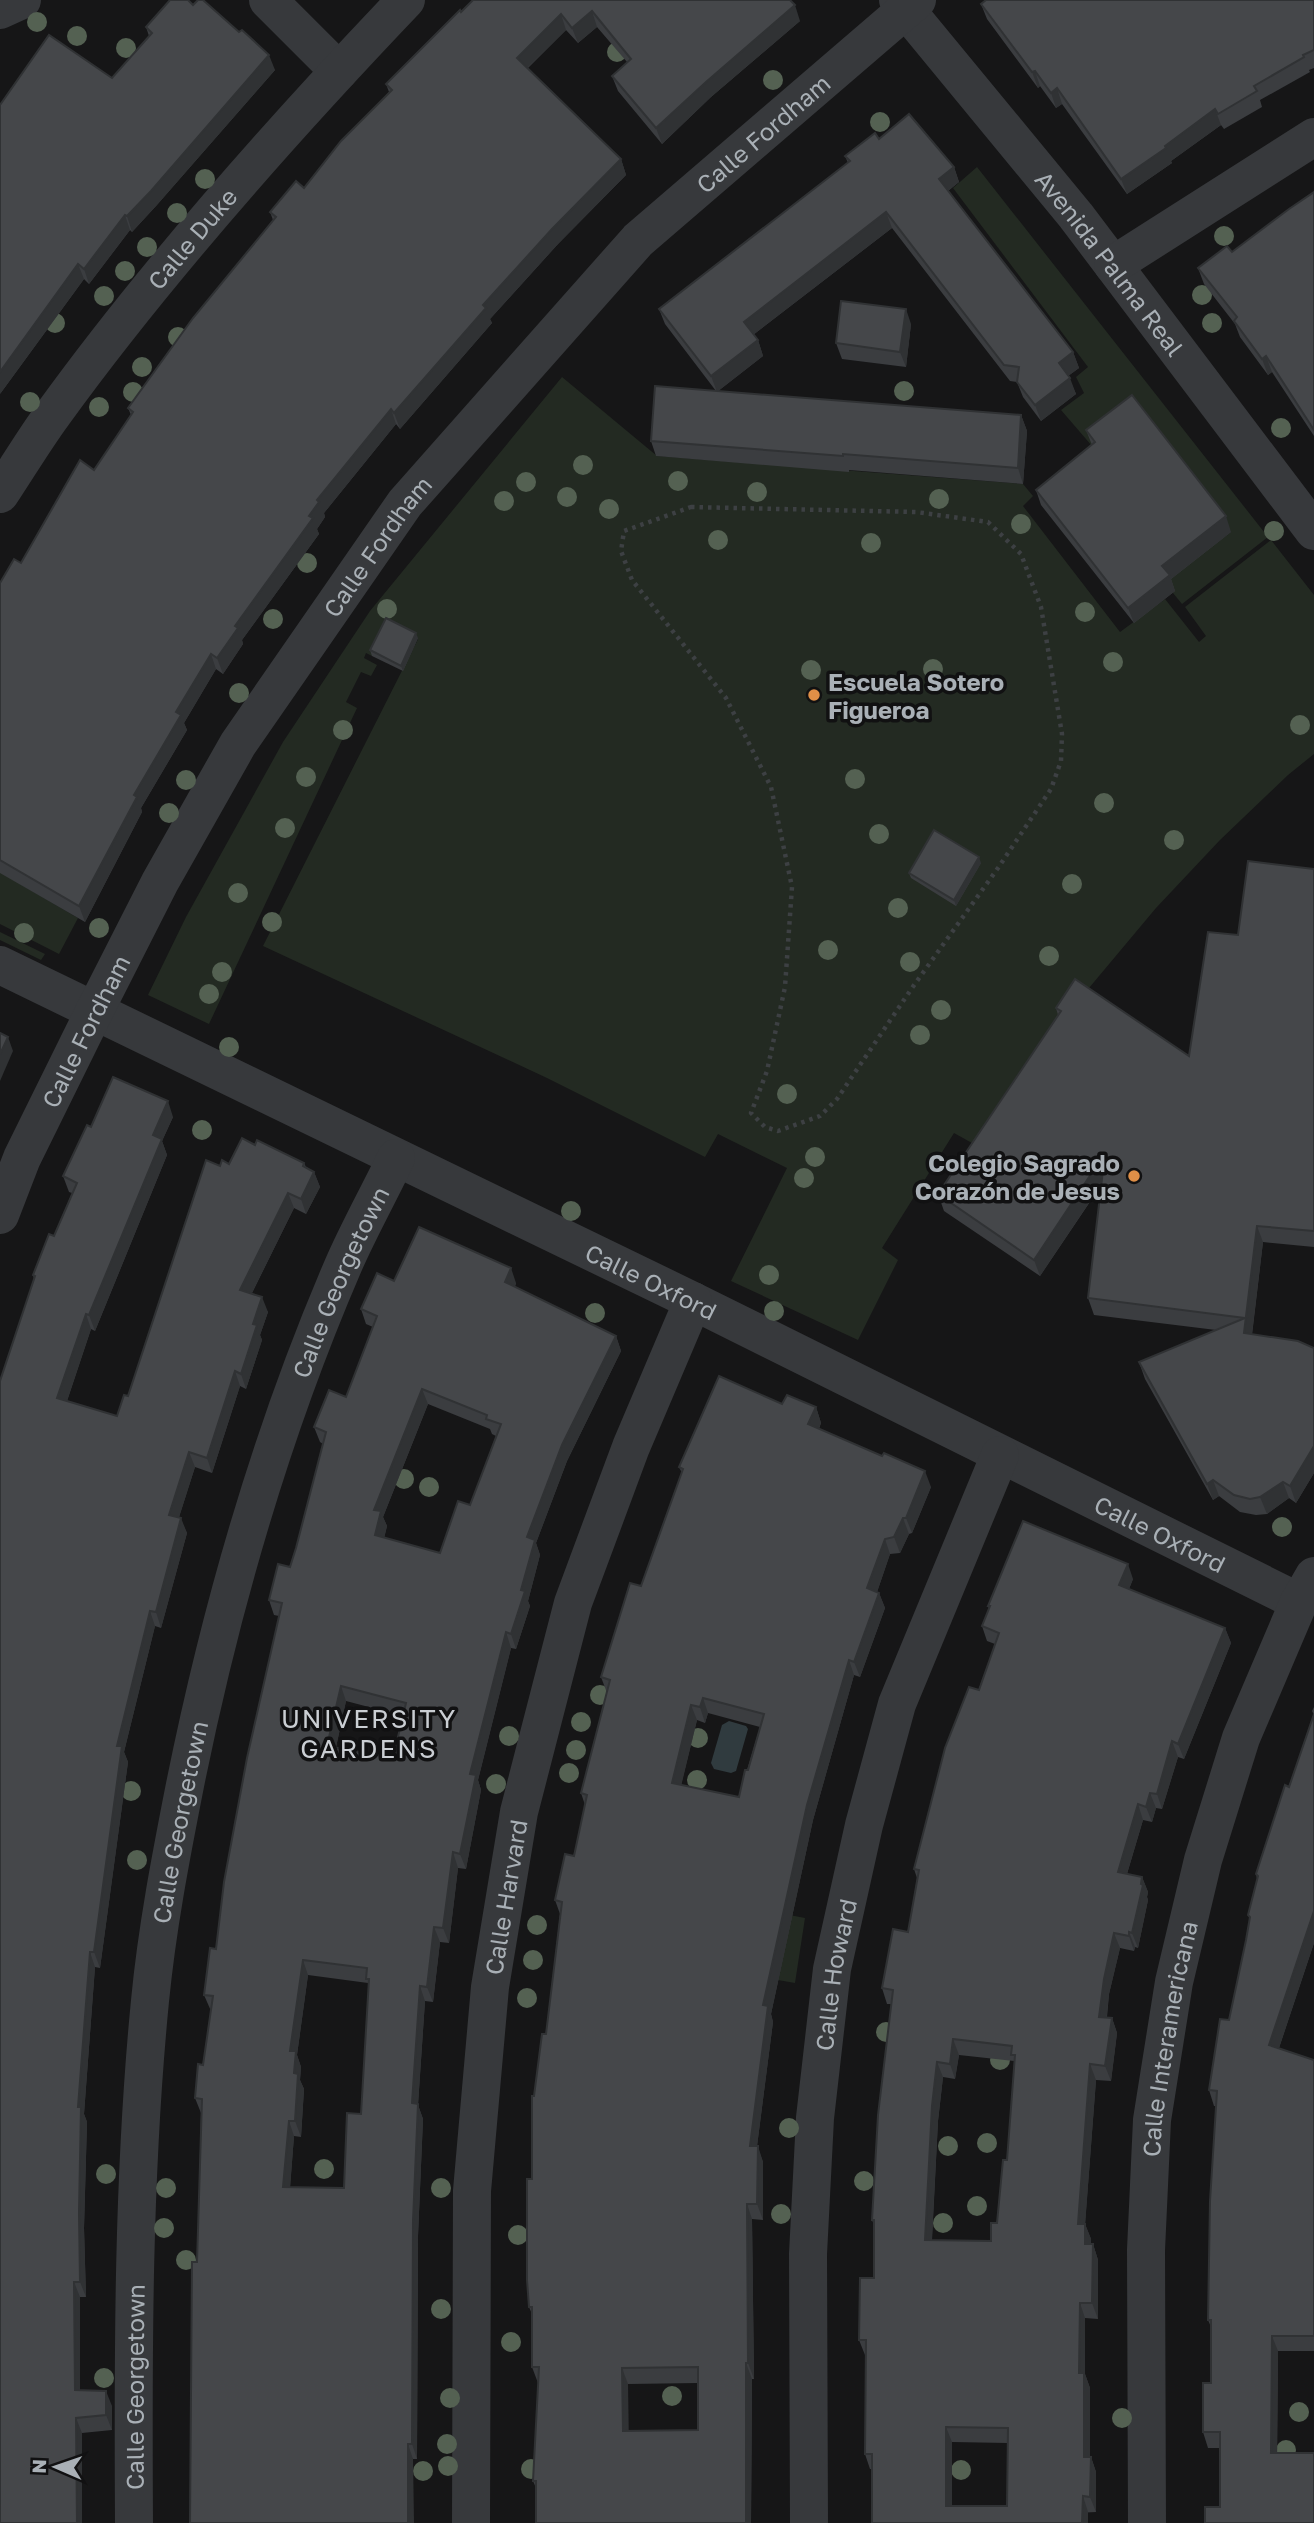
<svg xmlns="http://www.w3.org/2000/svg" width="1314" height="2523" font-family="'Golos Text',sans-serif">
  <rect width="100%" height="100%" fill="#161617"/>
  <g fill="#232a22">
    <polygon points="977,167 1268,537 1182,604 1173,593 1170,578 1231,532 1092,446 1061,410 1084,393 1076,377 1088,367 953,188"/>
    <polygon points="562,377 657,456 1023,484 1033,496 1023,506 1120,632 1165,599 1199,642 1206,636 1185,607 1271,540 1314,595 1314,754 1288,775 1220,840 1156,908 1022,1068 972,1143 954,1133 882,1248 898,1260 858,1340 731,1281 787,1168 718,1134 705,1157 547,1078 263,946 418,639 388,623 372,656 366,653 364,658 377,665 371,676 361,672 346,702 357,708 209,1024 148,995 186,917 283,742 370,611"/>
    <polygon points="0,752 20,884 78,918 59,954 0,924"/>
    <polygon points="0,932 45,954 41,960 0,940"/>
    <polygon points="784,1914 805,1918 795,1983 778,1980 789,1929"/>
  </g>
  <polygon fill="#303b3f" points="729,1721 746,1726 748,1729 736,1771 731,1773 714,1769 711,1763 722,1725"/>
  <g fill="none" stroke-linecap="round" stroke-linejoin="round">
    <polygon stroke="#3d4043" stroke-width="4.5" stroke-dasharray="3.5 5" stroke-linecap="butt" points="691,507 916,512 988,522 1021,554 1041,607 1062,734 1061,761 1051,789 998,868 912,988 837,1099 820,1116 778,1131 765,1127 751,1113 767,1071 785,987 792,887 771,787 726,698 632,580 621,551 624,531"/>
    <g stroke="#37393c" stroke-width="38">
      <polyline points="268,0 339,71"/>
      <path id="s1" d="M 898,0 L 1076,216 L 1314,531"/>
      <polyline points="0,10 22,0"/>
      <polyline points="1113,265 1314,137"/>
      <path id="s2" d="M 0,494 C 18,467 34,440 53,414 C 158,269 283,129 406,0"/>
      <path id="s3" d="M 0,965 L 693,1301 L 1299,1602"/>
      <path id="s4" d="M 0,1215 L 22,1158 L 94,1012 L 160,882 L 238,744 L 405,503 L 638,240 L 917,0"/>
      <path id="s5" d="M 134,2523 C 133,2349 133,2174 150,2001 C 157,1928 171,1856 185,1785 C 221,1607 271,1433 343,1266 C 359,1229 379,1194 396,1158"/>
      <path id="s6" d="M 471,2523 L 472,2191 L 490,1987 L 519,1812 L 573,1603 L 631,1447 L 693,1301"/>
      <path id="s7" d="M 809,2523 L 808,2254 L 815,2118 L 832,1969 L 864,1825 L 897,1704 L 1000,1455"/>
      <path id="s8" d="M 1147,2523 L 1146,2250 L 1152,2120 L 1174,1982 L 1203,1860 L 1241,1738 L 1299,1602 L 1314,1576"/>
    </g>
  </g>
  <g fill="#546152">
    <circle cx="37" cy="22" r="10"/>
    <circle cx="77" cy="36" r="10"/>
    <circle cx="126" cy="48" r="10"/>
    <circle cx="617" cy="52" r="10"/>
    <circle cx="773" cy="80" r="10"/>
    <circle cx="880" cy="122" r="10"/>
    <circle cx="205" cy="179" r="10"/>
    <circle cx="177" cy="213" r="10"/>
    <circle cx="1224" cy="236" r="10"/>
    <circle cx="147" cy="247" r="10"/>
    <circle cx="125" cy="271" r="10"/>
    <circle cx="1202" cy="295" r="10"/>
    <circle cx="104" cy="296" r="10"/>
    <circle cx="55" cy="323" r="10"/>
    <circle cx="1212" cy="323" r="10"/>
    <circle cx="178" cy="337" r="10"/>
    <circle cx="142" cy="367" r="10"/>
    <circle cx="904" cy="391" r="10"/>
    <circle cx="133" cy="392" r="10"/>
    <circle cx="30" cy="402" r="10"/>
    <circle cx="99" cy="407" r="10"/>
    <circle cx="1281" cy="428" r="10"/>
    <circle cx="583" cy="465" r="10"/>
    <circle cx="678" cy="481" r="10"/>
    <circle cx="526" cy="482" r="10"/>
    <circle cx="757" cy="492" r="10"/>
    <circle cx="567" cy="497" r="10"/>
    <circle cx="939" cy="499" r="10"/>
    <circle cx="504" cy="501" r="10"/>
    <circle cx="609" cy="509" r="10"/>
    <circle cx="1021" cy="524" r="10"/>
    <circle cx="1274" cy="531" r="10"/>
    <circle cx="718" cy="540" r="10"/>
    <circle cx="871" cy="543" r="10"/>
    <circle cx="307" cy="563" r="10"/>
    <circle cx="387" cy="609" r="10"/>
    <circle cx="1085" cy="612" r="10"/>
    <circle cx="273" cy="619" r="10"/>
    <circle cx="1113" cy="662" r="10"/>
    <circle cx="933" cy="669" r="10"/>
    <circle cx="811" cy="670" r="10"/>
    <circle cx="239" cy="693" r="10"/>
    <circle cx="1300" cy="725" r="10"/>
    <circle cx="343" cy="730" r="10"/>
    <circle cx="306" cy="777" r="10"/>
    <circle cx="855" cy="779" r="10"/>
    <circle cx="186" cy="780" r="10"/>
    <circle cx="1104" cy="803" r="10"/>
    <circle cx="169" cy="813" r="10"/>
    <circle cx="285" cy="828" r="10"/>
    <circle cx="879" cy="834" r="10"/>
    <circle cx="1174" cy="840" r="10"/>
    <circle cx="1072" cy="884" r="10"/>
    <circle cx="238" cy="893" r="10"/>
    <circle cx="898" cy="908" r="10"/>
    <circle cx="272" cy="922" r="10"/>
    <circle cx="99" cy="928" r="10"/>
    <circle cx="24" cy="933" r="10"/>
    <circle cx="828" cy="950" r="10"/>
    <circle cx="1049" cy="956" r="10"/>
    <circle cx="910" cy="962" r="10"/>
    <circle cx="222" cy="972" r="10"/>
    <circle cx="209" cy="994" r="10"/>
    <circle cx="941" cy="1010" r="10"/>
    <circle cx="920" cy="1035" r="10"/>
    <circle cx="229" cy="1047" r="10"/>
    <circle cx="787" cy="1094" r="10"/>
    <circle cx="202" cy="1130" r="10"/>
    <circle cx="815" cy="1157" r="10"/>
    <circle cx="804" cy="1178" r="10"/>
    <circle cx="571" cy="1211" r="10"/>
    <circle cx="769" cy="1275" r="10"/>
    <circle cx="774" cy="1311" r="10"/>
    <circle cx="595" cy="1313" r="10"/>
    <circle cx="404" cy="1479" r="10"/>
    <circle cx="429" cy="1487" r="10"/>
    <circle cx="1282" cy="1527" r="10"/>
    <circle cx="600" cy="1695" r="10"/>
    <circle cx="581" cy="1722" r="10"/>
    <circle cx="509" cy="1736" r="10"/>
    <circle cx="698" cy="1738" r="10"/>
    <circle cx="576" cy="1750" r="10"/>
    <circle cx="569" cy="1773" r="10"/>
    <circle cx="697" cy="1780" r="10"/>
    <circle cx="496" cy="1784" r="10"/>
    <circle cx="131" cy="1791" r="10"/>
    <circle cx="137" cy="1860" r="10"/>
    <circle cx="537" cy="1925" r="10"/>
    <circle cx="533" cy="1960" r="10"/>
    <circle cx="527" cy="1998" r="10"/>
    <circle cx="886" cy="2032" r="10"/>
    <circle cx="1000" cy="2060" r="10"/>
    <circle cx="789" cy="2128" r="10"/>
    <circle cx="987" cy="2143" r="10"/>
    <circle cx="948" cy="2146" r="10"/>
    <circle cx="324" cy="2169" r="10"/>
    <circle cx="106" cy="2174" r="10"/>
    <circle cx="864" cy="2181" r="10"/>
    <circle cx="166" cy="2188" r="10"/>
    <circle cx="441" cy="2188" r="10"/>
    <circle cx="977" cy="2206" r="10"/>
    <circle cx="781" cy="2214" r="10"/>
    <circle cx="943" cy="2223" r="10"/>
    <circle cx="164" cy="2228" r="10"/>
    <circle cx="518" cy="2235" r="10"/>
    <circle cx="186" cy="2260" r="10"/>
    <circle cx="441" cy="2309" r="10"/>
    <circle cx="511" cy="2342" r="10"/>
    <circle cx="104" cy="2378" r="10"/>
    <circle cx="672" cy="2396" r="10"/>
    <circle cx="450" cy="2398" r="10"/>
    <circle cx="1299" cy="2412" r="10"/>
    <circle cx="1122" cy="2418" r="10"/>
    <circle cx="447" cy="2444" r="10"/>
    <circle cx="1286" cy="2450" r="10"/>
    <circle cx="448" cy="2466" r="10"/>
    <circle cx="531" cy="2469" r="10"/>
    <circle cx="961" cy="2470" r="10"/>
    <circle cx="423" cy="2471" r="10"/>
  </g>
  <g fill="#3b3d40" fill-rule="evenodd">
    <polygon points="473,0 800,21 711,97 662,144 618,91 612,76 627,62 597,27 578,43 566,30 528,68 621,159 626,175 558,244 490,319 492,323 400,429 396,424 324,513 325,517 317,529 319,534 242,640 243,644 223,674 216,669 184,723 187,730 141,808 142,812 85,922 0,873 0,583 21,563 94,470 131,415 128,408 273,220 270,212 304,188 389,92 386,84"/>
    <polygon points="1314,0 1314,68 1309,70 1310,72 1260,100 1262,107 1224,129 1221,125 1171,161 1172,163 1127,194 1062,104 1056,108 1040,86 1038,88 987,19 981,4"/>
    <polygon points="193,5 275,70 156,206 132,232 130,230 89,284 84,279 0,394 112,78 149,36 146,27"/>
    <polygon points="879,139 954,167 959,182 948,191 1073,352 1079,368 1068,376 1076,394 1041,421 1023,397 1017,382 1010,381 892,228 753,335 758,340 763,356 718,391 1021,415 1027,431 1023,484 849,470 849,472 656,456 651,441 716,391 665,324 659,309 848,163 845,156"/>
    <polygon points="1314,192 1314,436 1272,372 1268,375 1240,337 1235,324 1204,284 1198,268 1232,252"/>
    <polygon points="911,324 906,367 842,359 836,343"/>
    <polygon points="1086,430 1231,532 1171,579 1175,591 1134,623 1041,505 1036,490 1092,445"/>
    <polygon points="418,638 403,671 372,656 370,650"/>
    <polygon points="981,863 956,906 911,878 909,873"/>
    <polygon points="1314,869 1314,1247 1263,1242 1252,1335 1314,1348 1314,1473 1296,1503 1289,1498 1267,1514 1256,1515 1240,1512 1219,1496 1213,1500 1145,1379 1139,1362 1216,1330 1094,1315 1088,1298 1102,1184 1040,1276 944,1211 938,1194 1058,1015 1056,1008 1189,1056 1238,935"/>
    <polygon points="173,1117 162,1141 167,1155 95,1331 91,1329 67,1401 117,1416 128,1396 220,1166 229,1164 255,1145 304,1163 306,1167 314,1172 320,1187 306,1214 294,1208 252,1293 268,1312 260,1335 262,1340 246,1389 240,1386 212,1473 195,1467 179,1517 187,1533 161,1628 155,1626 124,1752 128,1762 100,1968 95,1967 84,2114 87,2122 84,2228 86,2297 80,2297 80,2390 112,2406 112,2430 82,2433 82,2523 0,2523 34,1279 33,1275 54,1236 72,1193 69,1192 63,1176 91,1127"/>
    <path d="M 394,1281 L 516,1283 L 515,1287 L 616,1336 L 621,1351 L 567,1461 L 536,1543 L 540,1555 L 528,1601 L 530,1606 L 516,1649 L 511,1648 L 478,1780 L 481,1790 L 466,1869 L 458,1868 L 449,1943 L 440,1942 L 433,2002 L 425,2001 L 418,2105 L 423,2119 L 418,2236 L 417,2459 L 413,2459 L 197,2262 L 201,2113 L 195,2098 L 203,2065 L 211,2011 L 204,1995 L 216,1949 L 279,1616 L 274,1615 L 269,1600 L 290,1567 L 296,1548 L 323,1444 L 320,1442 L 314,1427 L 346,1397 L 373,1327 L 366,1324 L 361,1309 ZM 428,1404 L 490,1429 L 492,1434 L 496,1436 L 470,1505 L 440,1553 L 384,1538 L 387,1526 L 383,1517 ZM 346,1701 L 403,1716 L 393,1758 L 336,1747 ZM 308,1975 L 368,1983 L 369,1986 L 361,2114 L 344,2188 L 290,2187 L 294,2136 L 301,2137 L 304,2089 L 300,2080 L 301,2067 L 297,2055 Z"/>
    <path d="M 782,1404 L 816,1407 L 821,1423 L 819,1429 L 931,1487 L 912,1533 L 909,1534 L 900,1553 L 890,1554 L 877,1592 L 879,1593 L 885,1608 L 860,1677 L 854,1675 L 813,1820 L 771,2014 L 773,2022 L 757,2146 L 763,2162 L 763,2220 L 752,2219 L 754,2379 L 752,2379 L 751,2523 L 536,2523 L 536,2488 L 533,2481 L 538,2383 L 532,2367 L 532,2314 L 529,2307 L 534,2096 L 546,2034 L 560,1914 L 555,1900 L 574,1856 L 585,1805 L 581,1793 L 607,1693 L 601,1677 L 641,1586 L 682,1473 L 679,1467 ZM 708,1713 L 760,1727 L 739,1797 L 681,1785 L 697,1720 L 705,1723 ZM 698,2383 L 698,2430 L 628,2431 L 628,2384 Z"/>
    <path d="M 1133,1579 L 1129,1589 L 1225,1628 L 1231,1643 L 1184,1759 L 1178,1757 L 1162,1809 L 1156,1808 L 1152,1822 L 1143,1820 L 1127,1874 L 1142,1877 L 1148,1892 L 1147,1897 L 1148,1900 L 1138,1948 L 1135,1947 L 1134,1951 L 1120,1948 L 1109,1994 L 1107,2017 L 1112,2018 L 1117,2033 L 1111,2081 L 1096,2080 L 1085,2224 L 1091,2239 L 1091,2244 L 1093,2244 L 1098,2260 L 1098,2319 L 1085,2318 L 1085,2374 L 1090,2388 L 1090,2457 L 1091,2457 L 1096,2472 L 1096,2512 L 872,2523 L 872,2469 L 870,2469 L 865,2454 L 866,2355 L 865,2355 L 859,2340 L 874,2278 L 874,2225 L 872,2220 L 891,2004 L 887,2004 L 882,1988 L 908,1932 L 917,1878 L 914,1869 L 995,1644 L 987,1641 L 982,1626 L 989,1609 L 988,1606 ZM 959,2055 L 1014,2061 L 1014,2063 L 1007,2160 L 997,2223 L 991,2241 L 932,2240 L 938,2121 L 943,2077 L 955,2079 ZM 952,2442 L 1008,2443 L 1007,2506 L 952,2506 Z"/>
    <polygon points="1314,1707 1314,1943 1279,2048 1314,2060 1314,2351 1278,2351 1277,2453 1220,2507 1220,2448 1208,2448 1203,2432 1211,2383 1211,2327 1208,2320 1216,2106 1214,2106 1209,2090 1229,2020 1246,1940 1250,1920 1248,1915 1257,1879 1256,1874 1289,1787 1314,1715 1312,1711"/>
  </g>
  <g fill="#303234">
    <polygon points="795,5 800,21 711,97 662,144 656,128 706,82"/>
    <polygon points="592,11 597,27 578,43 572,28"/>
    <polygon points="561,14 566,30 522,73 517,58"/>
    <polygon points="269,55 275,70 156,206 132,232 127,216"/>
    <polygon points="1035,71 1040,86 1038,88 1032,72"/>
    <polygon points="1057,88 1062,104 1056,108 1051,93"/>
    <polygon points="1215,109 1221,125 1171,161 1172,163 1127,194 1121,179"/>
    <polygon points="621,159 626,175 558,244 490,319 492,323 400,429 394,413 483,305 552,229"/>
    <polygon points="954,167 959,182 944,194 939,179"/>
    <polygon points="886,212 892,228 749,338 744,322"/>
    <polygon points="125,215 130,230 89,284 84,269"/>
    <polygon points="78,264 84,279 0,394 0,372"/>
    <polygon points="906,309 911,324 906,367 900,352"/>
    <polygon points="758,340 763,356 717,392 711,376"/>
    <polygon points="1073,352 1079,368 1064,379 1059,363"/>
    <polygon points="1266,356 1272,372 1268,375 1262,359"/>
    <polygon points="1070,378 1076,394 1041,421 1035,405"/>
    <polygon points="391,409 396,424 324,513 325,517 317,529 319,534 242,640 243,644 223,674 217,658 235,626 309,516 317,500"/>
    <polygon points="1021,415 1027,431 1023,484 1018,468"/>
    <polygon points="1226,516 1231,532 1171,579 1175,591 1134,623 1128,608 1162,566"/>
    <polygon points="416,633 418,638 403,671 401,666"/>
    <polygon points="211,654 216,669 184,723 187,730 141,808 142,812 85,922 79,906 134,795 176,712"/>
    <polygon points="979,857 981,863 956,906 954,900"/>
    <polygon points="8,1037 13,1051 0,1081 0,1054"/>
    <polygon points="168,1101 173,1117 162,1141 167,1155 95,1331 89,1315 153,1135"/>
    <polygon points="1105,1153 1111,1170 1040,1276 1034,1260"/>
    <polygon points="314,1172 320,1187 306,1214 301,1199"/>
    <polygon points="288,1193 294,1208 246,1305 240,1290"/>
    <polygon points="1257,1226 1263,1242 1250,1350 1244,1333"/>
    <polygon points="511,1268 516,1283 510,1297 505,1282"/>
    <polygon points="262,1297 268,1312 260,1335 262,1340 246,1389 241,1374 253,1324"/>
    <polygon points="86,1314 91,1329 63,1413 57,1398"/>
    <polygon points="616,1336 621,1351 567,1461 536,1543 540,1555 528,1601 530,1606 516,1649 511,1634 521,1590 527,1537 562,1445"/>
    <polygon points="235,1371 240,1386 212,1473 207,1458"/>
    <polygon points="422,1389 428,1404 383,1517 387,1526 381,1551 375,1535 374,1510"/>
    <polygon points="816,1407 821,1423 814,1440 808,1424"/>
    <polygon points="1314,1446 1314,1473 1296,1503 1290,1486"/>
    <polygon points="189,1452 195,1467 175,1530 169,1515"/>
    <polygon points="925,1471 931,1487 912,1533 906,1518"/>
    <polygon points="1213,1480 1219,1496 1213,1500 1207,1484"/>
    <polygon points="1283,1482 1289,1498 1267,1514 1260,1497"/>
    <polygon points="181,1518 187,1533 161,1628 156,1612"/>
    <polygon points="903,1518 909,1534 900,1553 894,1537"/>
    <polygon points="885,1539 890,1554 873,1604 867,1588"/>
    <polygon points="1128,1564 1133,1579 1124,1601 1119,1585"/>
    <polygon points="879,1593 885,1608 860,1677 854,1662"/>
    <polygon points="150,1611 155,1626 124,1752 128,1762 100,1968 94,1952 117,1746"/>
    <polygon points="1225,1628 1231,1643 1184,1759 1178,1744"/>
    <polygon points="506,1632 511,1648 478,1780 481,1790 466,1869 460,1854 470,1774"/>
    <polygon points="849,1660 854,1675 813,1820 771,2014 773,2022 755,2162 750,2146 763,2005 807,1805"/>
    <polygon points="341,1686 346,1701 333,1761 327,1746"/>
    <polygon points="703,1698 708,1713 705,1723 700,1707"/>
    <polygon points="691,1705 697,1720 678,1799 672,1783"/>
    <polygon points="1172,1741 1178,1757 1162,1809 1157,1794"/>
    <polygon points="1150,1793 1156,1808 1152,1822 1146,1807"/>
    <polygon points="1138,1804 1143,1820 1123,1887 1118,1872"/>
    <polygon points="453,1852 458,1868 449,1943 443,1928"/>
    <polygon points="1142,1877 1148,1892 1147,1897 1148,1900 1138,1948 1132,1933"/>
    <polygon points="1314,1911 1314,1943 1275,2060 1269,2045"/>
    <polygon points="434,1927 440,1942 433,2002 427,1987"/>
    <polygon points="1129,1932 1135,1947 1134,1951 1129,1936"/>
    <polygon points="1114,1933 1120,1948 1109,1994 1105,2032 1099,2017 1104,1979"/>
    <polygon points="90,1952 95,1967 84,2114 87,2122 84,2228 86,2297 80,2282 78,2107"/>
    <polygon points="303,1960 308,1975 297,2055 301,2067 300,2080 304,2089 301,2137 295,2121 294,2073 290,2051"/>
    <polygon points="420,1986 425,2001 418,2105 423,2119 418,2236 417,2459 412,2444 412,2103"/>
    <polygon points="1112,2018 1117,2033 1111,2081 1105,2066"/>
    <polygon points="953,2039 959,2055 955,2079 950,2064"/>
    <polygon points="937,2062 943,2077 938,2121 931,2255 925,2240 932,2106"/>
    <polygon points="1090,2064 1096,2080 1084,2239 1078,2224"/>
    <polygon points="289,2121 294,2136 289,2202 283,2187"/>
    <polygon points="758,2146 763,2162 763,2220 757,2204"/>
    <polygon points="747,2204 752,2219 754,2379 748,2363"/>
    <polygon points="1085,2224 1091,2239 1091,2259 1085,2244"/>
    <polygon points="1093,2244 1098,2260 1098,2319 1092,2303"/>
    <polygon points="74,2282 80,2297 80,2405 75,2390"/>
    <polygon points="1080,2303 1085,2318 1085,2374 1090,2388 1090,2472 1084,2457 1079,2373"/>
    <polygon points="1272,2336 1278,2351 1277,2468 1271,2453"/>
    <polygon points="746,2363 752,2379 751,2523 746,2523"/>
    <polygon points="622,2368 628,2384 629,2447 623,2431"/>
    <polygon points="106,2391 112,2406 112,2430 106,2415"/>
    <polygon points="76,2418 82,2433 82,2523 77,2523"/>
    <polygon points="946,2427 952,2442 952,2521 946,2506"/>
    <polygon points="408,2444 413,2459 414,2523 408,2523"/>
    <polygon points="1091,2457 1096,2472 1096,2512 1090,2497"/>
    <polygon points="1083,2496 1088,2512 1088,2523 1082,2523"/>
  </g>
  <g fill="#45474a" stroke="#303234" stroke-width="2" fill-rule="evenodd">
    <polygon points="170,0 188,0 193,5 198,0 203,0 239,32 242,30 269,55 151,191 127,216 125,215 84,269 78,264 0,372 0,105 49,35 112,78 152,33 146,27"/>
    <polygon points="473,0 790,0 795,5 706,82 656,128 612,76 631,59 592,11 572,28 561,14 517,58 621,159 552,229 483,305 486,308 394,413 391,409 317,500 319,502 309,516 313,518 235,626 238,628 217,658 211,654 176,712 181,715 134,795 137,797 79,906 0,860 0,583 14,559 21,563 80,460 94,470 133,412 128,408 193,318 276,217 270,212 296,181 304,188 341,141 392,90 386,84 460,10 461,12"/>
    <polygon points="986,0 1314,0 1314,50 1303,55 1304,57 1254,86 1257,91 1218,114 1215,109 1165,146 1166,148 1121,179 1057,88 1051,93 1035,71 1032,72 981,4"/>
    <polygon points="909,114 954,167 939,179 1073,352 1059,363 1070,378 1035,405 1017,382 1019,367 1004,365 886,212 744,322 758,340 711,376 659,309 850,161 845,156 875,133 879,139"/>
    <polygon points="1314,192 1314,430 1266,356 1262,359 1234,321 1237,317 1198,268 1227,246 1232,252 1289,209"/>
    <polygon points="841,301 906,309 900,352 836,343"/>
    <polygon points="655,386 1021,415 1018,468 843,454 843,456 651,441"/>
    <polygon points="1132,395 1226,516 1162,566 1170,575 1128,608 1036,490 1095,442 1086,430"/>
    <polygon points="386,618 416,633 401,666 370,650"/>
    <polygon points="934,830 979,857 954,900 909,873"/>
    <polygon points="1248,861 1314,869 1314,1231 1257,1226 1244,1333 1298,1341 1314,1348 1314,1446 1290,1486 1283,1482 1260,1497 1250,1499 1234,1495 1213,1480 1207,1484 1139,1362 1245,1318 1088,1298 1105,1153 1034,1260 938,1194 1061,1011 1056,1008 1075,979 1189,1056 1208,932 1238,935"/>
    <polygon points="0,1033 8,1037 0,1054"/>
    <polygon points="113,1077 168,1101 153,1135 162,1139 89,1315 86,1314 57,1398 117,1416 124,1395 128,1396 206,1160 220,1166 222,1160 229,1164 242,1138 255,1145 257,1140 304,1163 303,1166 314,1172 301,1199 288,1193 240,1290 262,1297 253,1324 257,1325 241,1374 235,1371 207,1458 189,1452 169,1515 181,1518 156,1612 150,1611 117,1746 122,1746 94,1952 90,1952 78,2107 81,2107 79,2213 80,2282 74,2282 75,2390 106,2391 106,2415 76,2418 77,2523 0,2523 0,1381 35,1276 33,1275 49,1234 54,1236 77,1183 63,1176 87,1125 91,1127"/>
    <path d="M 419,1227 L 511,1268 L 505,1282 L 616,1336 L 562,1445 L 527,1537 L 535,1540 L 521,1590 L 525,1591 L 511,1634 L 506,1632 L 470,1774 L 476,1775 L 460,1854 L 453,1852 L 443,1928 L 434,1927 L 427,1987 L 420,1986 L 412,2103 L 418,2104 L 413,2221 L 412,2444 L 408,2444 L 408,2523 L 190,2523 L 192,2262 L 197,2262 L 202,2099 L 195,2098 L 198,2064 L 203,2065 L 213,1996 L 204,1995 L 210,1948 L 216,1949 L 224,1882 L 247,1758 L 282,1603 L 269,1600 L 278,1564 L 290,1567 L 296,1548 L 326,1432 L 314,1427 L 329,1390 L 346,1397 L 377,1316 L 361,1309 L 377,1273 L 394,1281 ZM 422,1389 L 487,1415 L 486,1419 L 501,1424 L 470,1505 L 458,1501 L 440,1553 L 375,1535 L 381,1511 L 374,1510 ZM 341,1686 L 406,1703 L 393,1758 L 327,1746 ZM 303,1960 L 367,1968 L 366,1979 L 369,1979 L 361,2114 L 347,2113 L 344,2188 L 283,2187 L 289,2121 L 295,2121 L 298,2074 L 294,2073 L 296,2051 L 290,2051 Z"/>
    <path d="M 719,1376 L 782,1404 L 787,1395 L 816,1407 L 808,1424 L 882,1456 L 884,1453 L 925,1471 L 906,1518 L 903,1518 L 894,1537 L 885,1539 L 867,1588 L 879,1593 L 854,1662 L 849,1660 L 807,1805 L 763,2005 L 768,2006 L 750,2146 L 758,2146 L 757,2204 L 747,2204 L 748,2363 L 746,2363 L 746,2523 L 536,2523 L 536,2481 L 533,2481 L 539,2367 L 532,2367 L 532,2307 L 529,2307 L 527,2280 L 527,2179 L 532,2179 L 532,2096 L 534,2096 L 542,2034 L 546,2034 L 562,1902 L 555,1900 L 565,1854 L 574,1856 L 587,1795 L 581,1793 L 610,1680 L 601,1677 L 630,1583 L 641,1586 L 683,1469 L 679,1467 ZM 703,1698 L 764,1714 L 748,1770 L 745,1770 L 739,1797 L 672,1783 L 691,1705 L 700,1707 ZM 698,2367 L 698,2430 L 623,2431 L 622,2368 Z"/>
    <path d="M 1023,1521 L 1128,1564 L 1119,1585 L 1225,1628 L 1178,1744 L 1172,1741 L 1157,1794 L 1150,1793 L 1146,1807 L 1138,1804 L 1118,1872 L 1142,1877 L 1141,1884 L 1143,1885 L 1132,1933 L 1129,1932 L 1129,1936 L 1114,1933 L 1104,1979 L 1099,2017 L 1112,2018 L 1105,2066 L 1090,2064 L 1078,2224 L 1085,2224 L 1085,2244 L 1093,2244 L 1092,2303 L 1080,2303 L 1079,2373 L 1084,2373 L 1084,2457 L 1091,2457 L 1090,2497 L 1083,2496 L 1082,2523 L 872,2523 L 872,2454 L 865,2454 L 866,2340 L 859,2340 L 860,2278 L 874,2278 L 874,2220 L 872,2220 L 878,2115 L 893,1990 L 882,1988 L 893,1929 L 908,1932 L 919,1870 L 914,1869 L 945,1748 L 969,1687 L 979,1690 L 999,1633 L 982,1626 L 990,1606 L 988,1606 ZM 953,2039 L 1012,2046 L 1011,2055 L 1015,2055 L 1007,2160 L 1003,2160 L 997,2223 L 991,2223 L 991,2241 L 925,2240 L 932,2106 L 937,2062 L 950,2064 ZM 946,2427 L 1008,2428 L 1007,2506 L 946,2506 Z"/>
    <polygon points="1314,1714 1314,1911 1269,2045 1314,2060 1314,2336 1272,2336 1271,2453 1314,2453 1314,2523 1205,2523 1205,2507 1220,2507 1220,2432 1203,2432 1203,2383 1211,2383 1211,2320 1208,2320 1210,2201 1217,2091 1209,2090 1220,2019 1229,2020 1246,1940 1250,1917 1248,1915 1258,1876 1256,1874 1285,1785 1289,1787"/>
  </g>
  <g fill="#df8f47" stroke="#111112" stroke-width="2.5">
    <circle cx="814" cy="695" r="7"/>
    <circle cx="1134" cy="1176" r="7"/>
  </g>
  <g text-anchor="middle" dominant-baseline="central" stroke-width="7" stroke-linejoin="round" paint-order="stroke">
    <g font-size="24" fill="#a9b0b6" stroke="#111112">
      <text stroke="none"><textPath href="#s4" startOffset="1337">Calle Fordham</textPath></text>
      <text stroke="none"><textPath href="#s2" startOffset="320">Calle Duke</textPath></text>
      <text stroke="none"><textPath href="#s1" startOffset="338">Avenida Palma Real</textPath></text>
      <text stroke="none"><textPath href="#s4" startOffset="770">Calle Fordham</textPath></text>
      <text stroke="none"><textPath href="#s4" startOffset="203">Calle Fordham</textPath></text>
      <text stroke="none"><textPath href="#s3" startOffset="724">Calle Oxford</textPath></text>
      <text stroke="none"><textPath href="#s5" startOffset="1269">Calle Georgetown</textPath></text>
      <text stroke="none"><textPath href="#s3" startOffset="1292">Calle Oxford</textPath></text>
      <text stroke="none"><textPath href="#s5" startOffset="704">Calle Georgetown</textPath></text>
      <text stroke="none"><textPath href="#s6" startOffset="628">Calle Harvard</textPath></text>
      <text stroke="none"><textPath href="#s7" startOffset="550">Calle Howard</textPath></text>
      <text stroke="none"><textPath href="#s8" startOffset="486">Calle Interamericana</textPath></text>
      <text stroke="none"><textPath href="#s5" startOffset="136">Calle Georgetown</textPath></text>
    </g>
    <g font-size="24" font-weight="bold" fill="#a9b0b6" stroke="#111112" text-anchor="start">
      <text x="828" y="681">Escuela Sotero<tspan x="828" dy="28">Figueroa</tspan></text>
      <text x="1120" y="1162" text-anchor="end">Colegio Sagrado<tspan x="1120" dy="28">Corazón de Jesus</tspan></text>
    </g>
    <g font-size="26" letter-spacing="2" fill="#caced3" stroke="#111112">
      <text x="369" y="1718">UNIVERSITY<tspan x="369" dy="30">GARDENS</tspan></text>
    </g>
  </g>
  <g transform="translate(56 2467) rotate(272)" stroke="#111112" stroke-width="5" paint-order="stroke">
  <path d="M0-5L12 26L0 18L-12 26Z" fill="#a9b0b6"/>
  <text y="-10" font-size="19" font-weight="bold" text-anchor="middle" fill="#a9b0b6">N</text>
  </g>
</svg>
